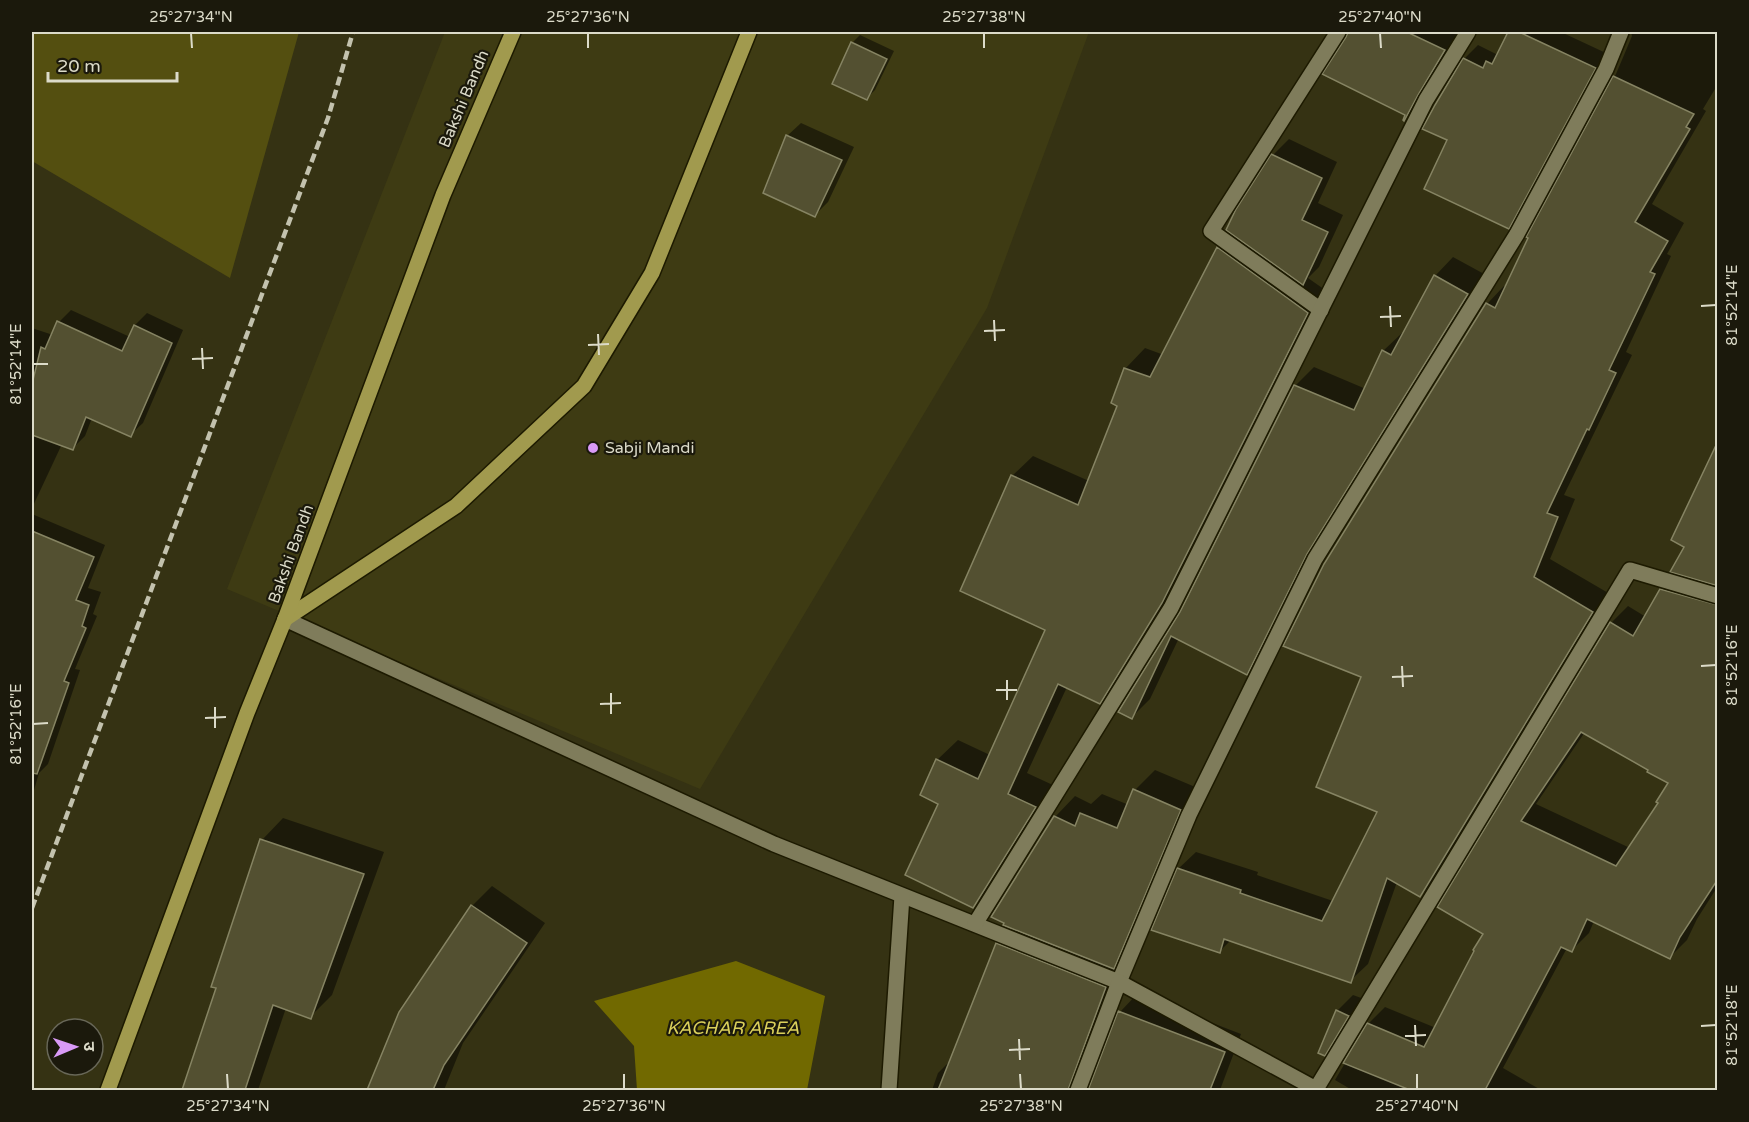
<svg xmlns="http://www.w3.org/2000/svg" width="1749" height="1122" font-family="'Varela Round','Noto Sans Devanagari',sans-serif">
  <rect width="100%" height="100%" fill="#353213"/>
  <polygon fill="#3e3b13" points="445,32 1089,32 987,308 700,789 227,589"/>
  <polygon fill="#544f10" points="32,32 299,32 230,278 32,161"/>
  <polygon fill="#716900" points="736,961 825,996 807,1090 637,1090 634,1046 594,1001"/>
  <g fill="#0007" fill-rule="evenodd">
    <polygon points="1348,32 1451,32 1459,35 1419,105 1405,118 1407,114 1348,37"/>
    <polygon points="1510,32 1561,32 1608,54 1522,213 1508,227 1449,139 1464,59 1478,45 1496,54 1502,47"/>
    <polygon points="1631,32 1718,32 1718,84 1703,109 1706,111 1652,204 1684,223 1667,254 1671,256 1626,352 1632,355 1564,495 1575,499 1550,559 1610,594 1438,878 1420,896 1397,882 1368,964 1350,981 1231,940 1219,952 1178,869 1196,852 1258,872 1257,875 1333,901 1379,812 1363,676 1487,304 1504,286 1506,287 1530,237 1528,236 1616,74 1632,36"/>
    <polygon points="860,35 894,51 875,90 867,98 852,43"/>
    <polygon points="801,123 854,147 828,202 815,215 787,136"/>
    <polygon points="1289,139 1337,162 1318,203 1343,215 1319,267 1308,278 1328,292 1183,581 1120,682 1100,702 1067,687 1027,773 1055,786 994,886 973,906 940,804 937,760 958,740 990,755 1047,629 1012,476 1033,456 1089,481 1119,405 1125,369 1145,348 1164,355 1218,248 1233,233 1273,155"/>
    <polygon points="1453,257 1486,275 1265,655 1247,673 1179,638 1150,699 1132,717 1181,613 1295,386 1314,367 1366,389 1383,351 1402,333 1404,334 1435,276"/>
    <polygon points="71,310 130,337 135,325 147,313 183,330 143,423 130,435 92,418 85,436 73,448 62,444 32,508 32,328 53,335 59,322"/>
    <path d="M 1718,450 L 1718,886 L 1697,919 L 1687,940 L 1670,957 L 1594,921 L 1589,933 L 1572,950 L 1567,948 L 1503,1068 L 1541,1090 L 1352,1090 L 1335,1080 L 1368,1024 L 1385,1007 L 1436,1028 L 1485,934 L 1439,907 L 1611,623 L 1628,606 L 1646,617 L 1661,590 L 1679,573 ZM 1585,732 L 1650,769 L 1670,783 L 1660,803 L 1630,848 L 1536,804 Z"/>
    <polygon points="32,514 105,545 88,588 101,592 93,614 97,616 75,669 80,670 48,764 39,773 32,797"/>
    <polygon points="1155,770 1200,789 1134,947 1115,966 1123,970 1086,1074 1093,1083 1120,1012 1137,994 1241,1034 1220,1090 932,1090 938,1073 952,1059 997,944 1013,928 1055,817 1075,796 1091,804 1102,794 1129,805 1135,790"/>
    <polygon points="283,818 384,852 332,995 310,1017 286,1008 258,1090 183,1090 218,987 262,840"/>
    <polygon points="492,886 545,923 463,1043 444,1090 369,1090 400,1012 472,906"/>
    <polygon points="1353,995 1364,999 1341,1038 1324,1054 1337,1011"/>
  </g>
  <g fill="#535031" stroke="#868463" stroke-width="1.5" fill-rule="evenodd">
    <polygon points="1348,32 1407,32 1445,50 1418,95 1404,121 1403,120 1405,115 1322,74 1346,37"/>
    <polygon points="1508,32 1519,32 1596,68 1509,229 1424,189 1447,140 1422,129 1435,105 1463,58 1483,68 1486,61 1492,64"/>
    <polygon points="851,42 887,59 867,100 832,84"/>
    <polygon points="1613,76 1694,114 1686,127 1690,129 1635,222 1668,241 1650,272 1655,274 1609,370 1616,373 1589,430 1587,429 1547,513 1558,517 1534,577 1593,612 1420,897 1387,878 1351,983 1224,939 1220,953 1151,930 1177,868 1241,890 1240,893 1322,921 1377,812 1316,787 1361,677 1283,646 1324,564 1486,303 1495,308 1528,238 1526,237"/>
    <polygon points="786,135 842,160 815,217 763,193"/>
    <polygon points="1271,154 1322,178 1302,220 1328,232 1303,285 1226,230 1236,209"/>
    <polygon points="1217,247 1308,313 1162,603 1100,704 1058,684 1008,794 1036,807 973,908 905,875 938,804 920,795 936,759 978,779 1045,630 960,591 1011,475 1078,505 1117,406 1111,403 1124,368 1150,377"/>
    <polygon points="1434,275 1468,294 1307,554 1247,675 1171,636 1132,719 1118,712 1180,612 1294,385 1354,410 1382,350 1391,355"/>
    <polygon points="57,321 122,351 134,325 172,343 131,437 86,417 73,450 32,435 32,384 41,347 45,349"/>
    <polygon points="1718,441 1718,586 1670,572 1684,547 1671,540"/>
    <polygon points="32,531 94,557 76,600 89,605 82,626 86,628 64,681 69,683 37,774 32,773"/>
    <path d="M 1660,589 L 1718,605 L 1718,879 L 1680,937 L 1670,959 L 1587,919 L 1572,952 L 1561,947 L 1485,1090 L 1410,1090 L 1343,1063 L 1367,1023 L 1424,1047 L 1474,951 L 1473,950 L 1483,934 L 1437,907 L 1610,622 L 1633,636 ZM 1581,732 L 1648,770 L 1647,772 L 1668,783 L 1656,802 L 1658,803 L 1616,866 L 1521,821 Z"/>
    <polygon points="1133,789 1181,810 1114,969 1003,925 1004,923 991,917 1054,816 1075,826 1080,813 1117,828"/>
    <polygon points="260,839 364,874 311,1019 273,1005 245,1090 182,1090 216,988 211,987"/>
    <polygon points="471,905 527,943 444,1065 433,1090 367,1090 399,1012"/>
    <polygon points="996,943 1106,987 1068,1090 938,1090"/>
    <polygon points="1336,1010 1349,1016 1325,1056 1318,1053"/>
    <polygon points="1118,1011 1225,1052 1210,1090 1088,1090"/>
  </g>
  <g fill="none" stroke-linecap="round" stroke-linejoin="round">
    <g stroke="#1d1a00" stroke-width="18">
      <g id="minor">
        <polyline points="1321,310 1211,231 1338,32"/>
        <polyline points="285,619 774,844 1119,982 1189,815 1315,559 1517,234 1606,69 1621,32"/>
        <polyline points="975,924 1171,608 1426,100 1468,32"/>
        <polyline points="889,1090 902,896"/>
        <polyline points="1078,1090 1119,982 1316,1089 1630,570 1718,596"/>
      </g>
    </g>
    <g stroke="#1d1a00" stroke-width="18">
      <g id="major">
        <polyline points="285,619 456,506 584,386 652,273 749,32"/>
        <polyline points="108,1090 247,713 285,619 443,195 513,32"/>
      </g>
    </g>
    <use href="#minor" stroke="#7f7c5b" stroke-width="15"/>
    <use href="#major" stroke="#a19a4e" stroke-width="15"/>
    <polyline stroke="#c3c2ae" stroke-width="4.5" stroke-dasharray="9 4.5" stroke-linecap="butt" points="32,908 328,118 353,32"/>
  </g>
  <path fill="none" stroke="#dcdbc9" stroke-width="2" d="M 191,33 L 192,48M 588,33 L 588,48M 984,33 L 984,48M 1380,33 L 1381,48M 1390,306 L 1391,327M 1701,306 L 1716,305M 1380,317 L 1401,316M 994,320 L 995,341M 984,331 L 1005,330M 598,334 L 599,355M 588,345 L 609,344M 202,348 L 203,369M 192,359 L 213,358M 33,364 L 48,364M 1402,666 L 1403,687M 1701,666 L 1716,665M 1392,677 L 1413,676M 1007,680 L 1007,700M 996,690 L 1017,690M 611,693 L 611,714M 600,704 L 621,703M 215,707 L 215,728M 205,718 L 226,717M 33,724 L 48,723M 1415,1025 L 1416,1046M 1701,1026 L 1716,1025M 1405,1036 L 1426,1035M 1019,1039 L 1020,1060M 1009,1050 L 1030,1049M 227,1074 L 228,1089M 624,1074 L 624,1089M 1020,1074 L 1021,1089M 1417,1074 L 1417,1089"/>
  <circle fill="#d99af7" stroke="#1b190c" stroke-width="2" cx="593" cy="448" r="6"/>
  <g text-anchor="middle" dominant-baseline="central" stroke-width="4.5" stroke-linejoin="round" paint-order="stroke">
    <g font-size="16" fill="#dcdbc9" stroke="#1b190c">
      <text transform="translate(464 99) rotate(-67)">Bakshi Bandh</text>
      <text transform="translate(291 554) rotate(-70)">Bakshi Bandh</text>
    </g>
    <g font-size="16" fill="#dcdbc9" stroke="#1b190c" text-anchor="start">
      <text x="605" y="448">Sabji Mandi</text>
    </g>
    <g font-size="18" font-style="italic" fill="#dbd05b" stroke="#1b190c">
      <text x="733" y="1028">KACHAR AREA</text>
    </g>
  </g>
  <rect width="1749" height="1122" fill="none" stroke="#1b190c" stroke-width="66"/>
  <g transform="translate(75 1047) rotate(88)"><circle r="28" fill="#1b190c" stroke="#686758" stroke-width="1.5"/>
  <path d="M0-4.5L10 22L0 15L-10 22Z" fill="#d99af7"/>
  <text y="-9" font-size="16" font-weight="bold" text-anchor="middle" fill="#dcdbc9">उ</text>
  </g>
  <path d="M48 72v9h129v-9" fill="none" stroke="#dcdbc9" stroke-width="3"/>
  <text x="57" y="72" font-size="18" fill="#dcdbc9" stroke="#1b190c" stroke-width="4.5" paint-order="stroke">20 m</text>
  <rect x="33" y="33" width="1683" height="1056" fill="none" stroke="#dcdbc9" stroke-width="2"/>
  <g font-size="15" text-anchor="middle" fill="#dcdbc9">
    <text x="191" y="22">25°27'34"N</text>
    <text x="588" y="22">25°27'36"N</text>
    <text x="984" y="22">25°27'38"N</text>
    <text x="1380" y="22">25°27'40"N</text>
    <text transform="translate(1732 305) rotate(-90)" y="5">81°52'14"E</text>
    <text transform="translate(16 364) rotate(-90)" y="5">81°52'14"E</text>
    <text transform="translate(1732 665) rotate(-90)" y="5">81°52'16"E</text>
    <text transform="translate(16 724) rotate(-90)" y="5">81°52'16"E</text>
    <text transform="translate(1732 1025) rotate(-90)" y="5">81°52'18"E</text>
    <text x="228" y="1111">25°27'34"N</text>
    <text x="624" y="1111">25°27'36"N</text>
    <text x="1021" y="1111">25°27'38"N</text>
    <text x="1417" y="1111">25°27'40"N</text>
  </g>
</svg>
